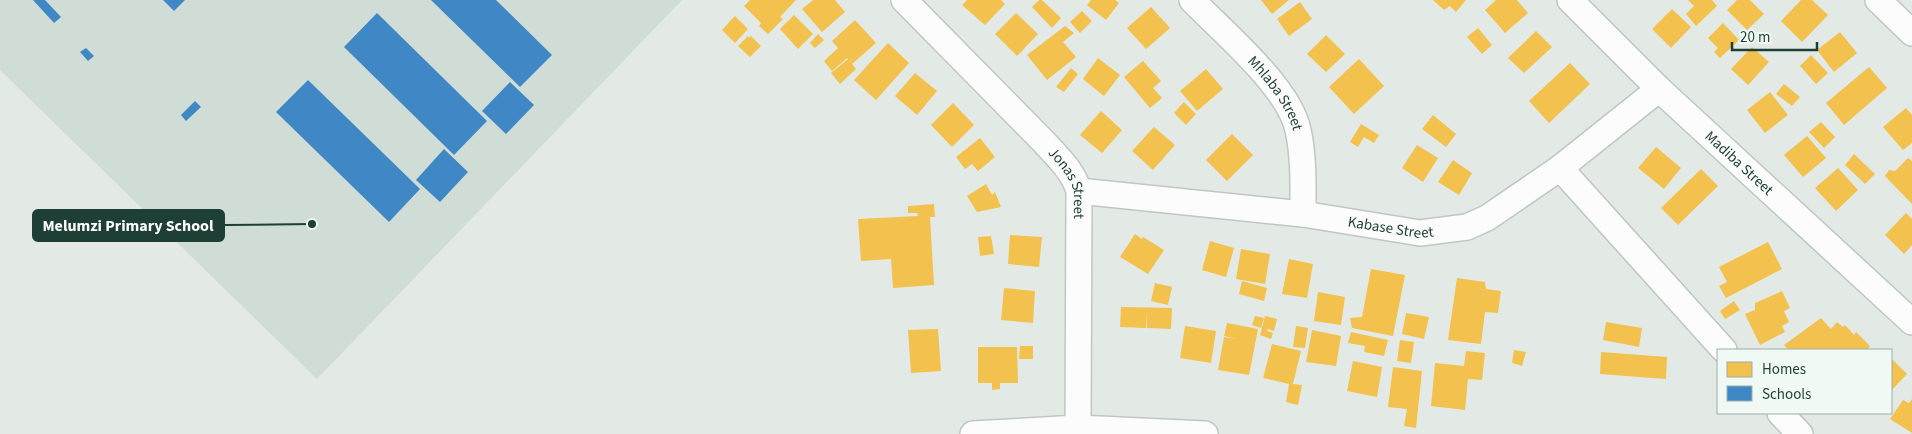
<svg xmlns="http://www.w3.org/2000/svg" width="1912" height="434" font-family="'Source Sans 3',sans-serif">
  <rect width="100%" height="100%" fill="#e3eae6"/>
  <polygon fill="#d0dcd6" points="0,0 682,0 317,379 0,70"/>
  <g fill="#f2c14e">
    <polygon points="750,0 796,0 780,17 783,19 768,34 759,26 761,23 744,6"/>
    <polygon points="813,0 835,0 845,12 822,32 802,9"/>
    <polygon points="967,0 1001,0 1005,4 985,25 962,5"/>
    <polygon points="1039,0 1042,0 1061,18 1052,28 1032,7"/>
    <polygon points="1091,0 1115,0 1119,3 1106,20 1087,5"/>
    <polygon points="1261,0 1289,0 1272,14"/>
    <polygon points="1433,0 1466,0 1456,12 1450,6 1444,10"/>
    <polygon points="1496,0 1517,0 1528,13 1505,33 1485,10"/>
    <polygon points="1688,0 1712,0 1717,6 1696,26 1686,14 1694,6"/>
    <polygon points="1737,0 1750,0 1764,14 1747,30 1727,10"/>
    <polygon points="1801,0 1812,0 1828,15 1802,42 1781,21"/>
    <polygon points="1300,2 1312,19 1289,36 1277,19"/>
    <polygon points="1151,7 1170,28 1146,49 1127,28"/>
    <polygon points="1672,9 1691,27 1671,48 1652,29"/>
    <polygon points="1082,11 1092,21 1080,33 1070,22"/>
    <polygon points="1016,13 1038,34 1017,56 995,34"/>
    <polygon points="794,15 813,34 798,49 780,29"/>
    <polygon points="735,16 748,29 735,43 722,30"/>
    <polygon points="855,20 876,43 852,64 856,69 840,84 831,73 848,59 847,58 832,71 824,61 838,48 832,41"/>
    <polygon points="1723,23 1739,40 1720,58 1714,52 1718,48 1708,38"/>
    <polygon points="1065,26 1074,33 1063,42 1076,57 1047,80 1027,55"/>
    <polygon points="1478,28 1492,45 1482,54 1467,37"/>
    <polygon points="1536,31 1552,47 1524,73 1508,58"/>
    <polygon points="1840,32 1857,53 1834,72 1817,50"/>
    <polygon points="818,34 824,40 815,48 810,43"/>
    <polygon points="1326,35 1345,54 1326,72 1307,54"/>
    <polygon points="748,36 749,38 751,36 761,46 750,57 738,46"/>
    <polygon points="888,43 909,63 876,100 854,80"/>
    <polygon points="1752,47 1769,62 1748,85 1731,69"/>
    <polygon points="1811,55 1828,73 1816,84 1800,66"/>
    <polygon points="1098,58 1120,75 1104,96 1083,79"/>
    <polygon points="1359,59 1384,86 1354,114 1329,87"/>
    <polygon points="1143,61 1161,81 1153,88 1162,98 1150,108 1124,77"/>
    <polygon points="1570,63 1590,84 1549,123 1529,101"/>
    <polygon points="1869,67 1887,88 1844,125 1826,103"/>
    <polygon points="1071,68 1078,74 1064,92 1056,87"/>
    <polygon points="1206,69 1223,89 1197,111 1180,91"/>
    <polygon points="915,73 937,91 917,115 895,96"/>
    <polygon points="1784,84 1800,97 1792,106 1776,94"/>
    <polygon points="1770,92 1788,115 1765,133 1747,110"/>
    <polygon points="1184,102 1196,114 1186,125 1174,113"/>
    <polygon points="953,103 974,125 952,147 931,125"/>
    <polygon points="1906,108 1912,115 1912,143 1903,150 1883,127"/>
    <polygon points="1101,111 1122,130 1102,153 1080,135"/>
    <polygon points="1433,115 1456,134 1446,147 1422,129"/>
    <polygon points="1821,122 1835,137 1824,148 1809,132"/>
    <polygon points="1361,124 1379,135 1374,143 1364,137 1358,147 1350,142"/>
    <polygon points="1154,127 1175,145 1153,170 1132,151"/>
    <polygon points="1232,134 1253,155 1227,181 1206,160"/>
    <polygon points="1807,136 1826,158 1803,177 1784,155"/>
    <polygon points="980,138 995,157 978,171 972,164 965,169 956,157"/>
    <polygon points="1417,145 1438,158 1423,182 1402,168"/>
    <polygon points="1656,147 1681,168 1664,189 1638,168"/>
    <polygon points="1854,154 1875,174 1865,184 1845,165"/>
    <polygon points="1908,158 1912,161 1912,204 1885,176 1889,170 1895,171"/>
    <polygon points="1453,160 1472,173 1459,195 1438,182"/>
    <polygon points="1838,168 1858,190 1836,211 1815,188"/>
    <polygon points="1701,169 1718,186 1678,225 1661,208"/>
    <polygon points="986,184 992,195 995,192 1001,207 977,212 967,196"/>
    <polygon points="934,204 935,217 930,217 934,285 893,288 891,259 861,261 858,219 918,216 917,213 908,213 908,206"/>
    <polygon points="1906,213 1912,219 1912,245 1904,254 1885,235"/>
    <polygon points="1135,234 1142,239 1143,237 1164,250 1148,274 1120,257"/>
    <polygon points="1010,235 1042,237 1039,267 1008,264"/>
    <polygon points="991,236 994,254 980,256 978,237"/>
    <polygon points="1210,241 1234,248 1226,277 1202,270"/>
    <polygon points="1768,242 1782,269 1726,298 1719,286 1727,282 1719,267"/>
    <polygon points="1241,249 1270,254 1265,284 1236,279"/>
    <polygon points="1289,259 1313,264 1307,298 1282,294"/>
    <polygon points="1371,269 1405,275 1393,336 1352,328 1350,318 1362,317"/>
    <polygon points="1457,278 1485,282 1486,289 1501,291 1498,313 1485,312 1481,344 1448,340"/>
    <polygon points="1242,281 1267,288 1264,301 1239,294"/>
    <polygon points="1155,283 1172,287 1168,305 1151,301"/>
    <polygon points="1004,288 1035,291 1033,323 1001,320"/>
    <polygon points="1782,291 1790,308 1784,311 1789,322 1782,326 1785,332 1760,345 1745,314 1755,310 1755,303"/>
    <polygon points="1318,292 1345,297 1341,325 1314,321"/>
    <polygon points="1734,301 1740,310 1725,319 1720,311"/>
    <polygon points="1121,307 1172,308 1171,329 1147,328 1147,312 1146,328 1120,327"/>
    <polygon points="1406,313 1429,317 1424,339 1402,334"/>
    <polygon points="1255,316 1264,318 1261,328 1252,325"/>
    <polygon points="1265,316 1277,319 1274,331 1268,329 1267,331 1273,333 1271,339 1260,335"/>
    <polygon points="1821,318 1831,329 1837,322 1843,327 1845,325 1854,335 1856,332 1870,346 1867,350 1788,350 1784,345"/>
    <polygon points="1606,322 1642,328 1639,347 1603,340"/>
    <polygon points="1227,323 1258,329 1249,375 1218,370 1224,337 1237,339 1224,336"/>
    <polygon points="1185,326 1216,331 1211,363 1180,358"/>
    <polygon points="1296,326 1308,328 1305,348 1293,347"/>
    <polygon points="938,329 941,371 911,373 908,330"/>
    <polygon points="1312,330 1341,336 1336,366 1306,362"/>
    <polygon points="1351,332 1388,340 1384,356 1364,352 1365,346 1348,343"/>
    <polygon points="1400,340 1414,342 1411,363 1397,361"/>
    <polygon points="1272,344 1301,351 1293,384 1302,385 1298,405 1286,402 1289,384 1263,378"/>
    <polygon points="1020,346 1033,346 1033,359 1019,359"/>
    <polygon points="978,347 1017,347 1018,383 1000,383 1000,389 992,390 992,383 978,383"/>
    <polygon points="1514,350 1526,352 1522,366 1512,363"/>
    <polygon points="1466,351 1485,353 1482,380 1468,379 1465,410 1431,406 1435,363 1464,366"/>
    <polygon points="1601,352 1667,357 1666,379 1600,374"/>
    <polygon points="1891,358 1907,374 1891,391"/>
    <polygon points="1353,361 1382,367 1377,397 1347,391"/>
    <polygon points="1393,367 1422,371 1416,428 1404,426 1407,409 1388,407"/>
    <polygon points="1912,399 1912,433 1890,419 1903,400 1909,403"/>
  </g>
  <g fill="#3f88c5">
    <polygon points="33,0 45,0 61,17 54,23"/>
    <polygon points="163,0 185,0 174,11"/>
    <polygon points="431,0 496,0 552,55 520,87"/>
    <polygon points="377,13 487,121 454,155 344,47"/>
    <polygon points="86,48 94,56 88,61 80,52"/>
    <polygon points="308,80 420,189 389,222 276,112"/>
    <polygon points="510,82 534,105 506,134 482,111"/>
    <polygon points="195,101 201,107 186,121 181,115"/>
    <polygon points="444,149 468,172 440,202 416,180"/>
  </g>
  <g fill="none" stroke-linecap="round" stroke-linejoin="round">
    <g stroke="#c0c7c3" stroke-width="28">
      <g id="street">
        <path id="s1" d="M 904,0 L 1042,140 C 1057,156 1073,171 1079,191 L 1078,428"/>
        <path id="s2" d="M 1192,0 C 1223,32 1289,87 1298,130 C 1304,157 1303,186 1303,214"/>
        <path id="s3" d="M 1570,0 L 1659,89 L 1912,322"/>
        <polyline points="1878,0 1912,33"/>
        <polyline points="1560,168 1724,350"/>
        <path id="s4" d="M 1079,191 L 1303,214 L 1420,233 L 1467,227 L 1487,218 L 1560,168 L 1659,89"/>
        <polyline points="1780,413 1800,434"/>
        <polyline points="973,434 1078,428 1205,434"/>
      </g>
    </g>
    <use href="#street" stroke="#fbfcfb" stroke-width="25"/>
  </g>
  <g text-anchor="middle" dominant-baseline="central" stroke-width="5" stroke-linejoin="round" paint-order="stroke">
    <g font-size="15" fill="#1e3f35" stroke="#f1f9f4">
      <text stroke="none"><textPath href="#s2" startOffset="126">Mhlaba Street</textPath></text>
      <text stroke="none"><textPath href="#s3" startOffset="235">Madiba Street</textPath></text>
      <text stroke="none"><textPath href="#s1" startOffset="249">Jonas Street</textPath></text>
      <text stroke="none"><textPath href="#s4" startOffset="314">Kabase Street</textPath></text>
    </g>
  </g>
  <path fill="none" stroke="#1e3f35" stroke-width="2" d="M312 224L224 225"/>
  <circle fill="#1e3f35" stroke="#f1f9f4" stroke-width="2" cx="312" cy="224" r="5"/>
  <rect fill="#1e3f35" stroke="#1e3f35" stroke-width="2" x="33" y="210" width="191" height="31" rx="5"/>
  <g font-size="16" text-anchor="middle" font-weight="bold" fill="#fff">
    <text x="128" y="231">Melumzi Primary School</text>
  </g>
  <rect x="1717" y="349" width="175" height="65" fill="#f1f9f4" stroke="#9dafa8"/>
  <rect x="1727" y="362" width="25" height="15" fill="#f2c14e" stroke="#9dafa8"/>
  <text x="1762" y="374" font-size="15" fill="#1e3f35">Homes</text>
  <rect x="1727" y="386" width="25" height="15" fill="#3f88c5" stroke="#9dafa8"/>
  <text x="1762" y="399" font-size="15" fill="#1e3f35">Schools</text>
  <path d="M1732 42v8h85v-8" fill="none" stroke="#1e3f35" stroke-width="2.5"/>
  <text x="1740" y="42" font-size="15" fill="#1e3f35" stroke="#f1f9f4" stroke-width="4" paint-order="stroke">20 m</text>
</svg>
